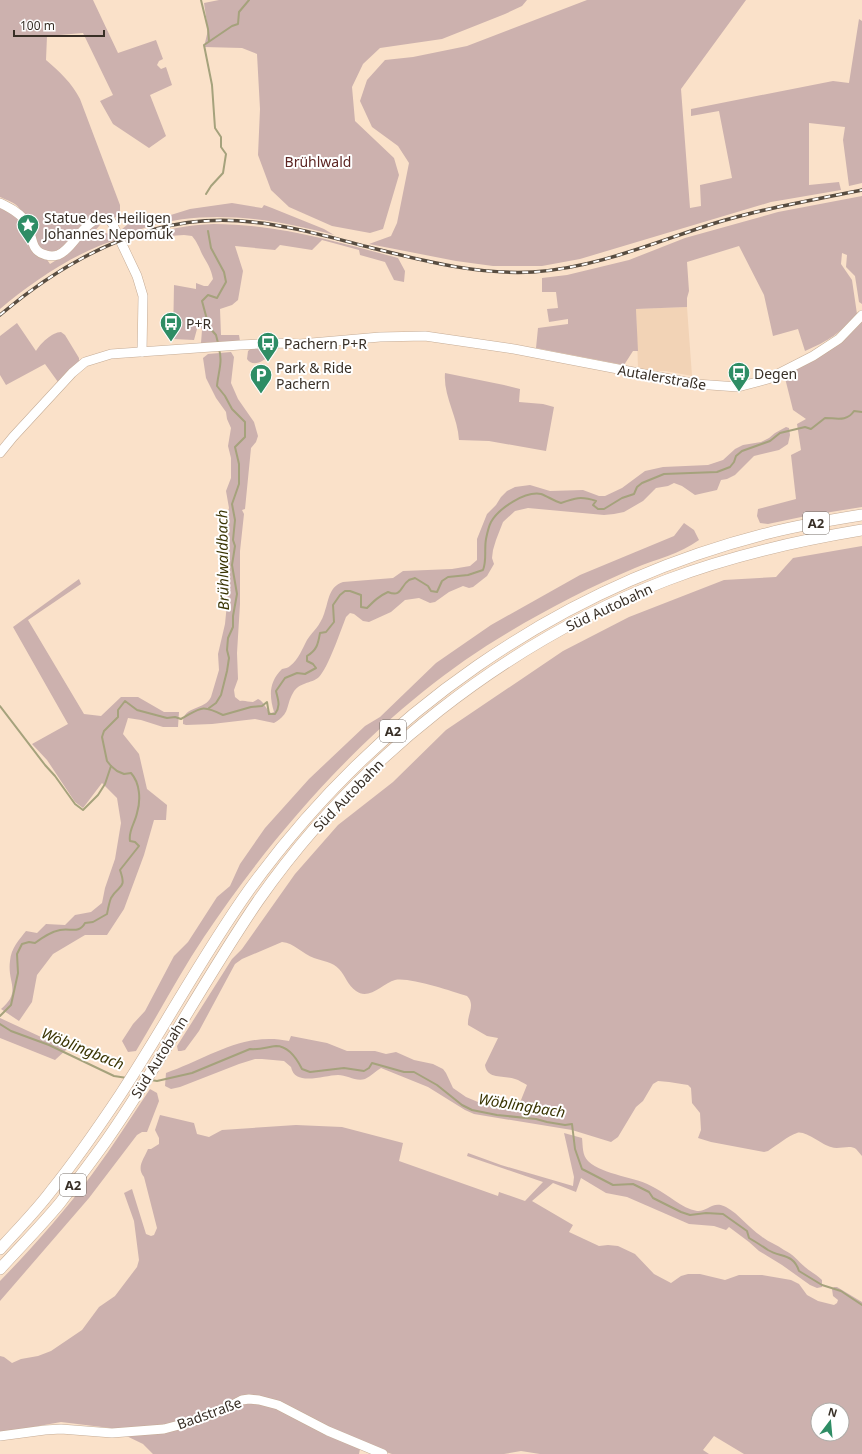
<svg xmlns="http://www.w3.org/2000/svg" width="862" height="1454" font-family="'Noto Sans',sans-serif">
  <rect width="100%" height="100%" fill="#fae1c9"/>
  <polygon fill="#f2d3b6" points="687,307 692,376 665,371 656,371 638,368 636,309"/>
  <g fill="#ccb1ae" fill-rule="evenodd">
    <path d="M 0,0 L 93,0 L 118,53 L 156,40 L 163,59 L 159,61 L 157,65 L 161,69 L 166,67 L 172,85 L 150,95 L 166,136 L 149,148 L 113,124 L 100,101 L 113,95 L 83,33 L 47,36 L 46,60 C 59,71 72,83 80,99 L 120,205 L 120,218 C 113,218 108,213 101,214 C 90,216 71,239 63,248 C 33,263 33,225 19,208 C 15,202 6,200 0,197 Z"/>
    <polygon points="219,0 527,0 522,6 505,14 442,39 380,48 363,64 352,87 355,121 394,158 399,175 383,229 370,233 332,226 289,207 271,190 258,155 260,109 257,54 242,48 204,47 208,30 204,3"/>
    <polygon points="587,0 746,0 681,89 690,208 701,206 700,185 732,178 719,111 691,116 691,109 833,81 849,83 859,19 862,21 862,183 849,186 843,140 845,127 809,123 809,185 839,182 841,190 771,202 580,259 542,266 493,266 456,261 369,244 391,236 397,223 409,163 398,146 372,127 360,101 367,80 385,60 413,57 467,46"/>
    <path d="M 862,196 L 862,304 L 859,302 L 855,276 L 846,267 L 847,255 L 842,253 L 841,264 L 852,280 L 857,314 C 839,334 830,340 805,351 L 798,329 L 773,336 L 764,295 L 739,246 L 687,262 L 689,291 L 687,298 L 687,307 L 636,309 L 638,351 L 633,351 L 624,365 L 536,348 L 538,328 L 568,324 L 568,319 L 549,322 L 547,309 L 558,308 L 556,292 L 542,292 L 542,278 L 567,275 L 629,260 L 685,238 L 778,212 Z"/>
    <path d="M 232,203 L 262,208 L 264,205 L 272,208 L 324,229 L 334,235 C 273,219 209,208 147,227 C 138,230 130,234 121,237 L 121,230 L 128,224 L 145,223 L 190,209 Z"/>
    <path d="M 0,205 L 19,219 L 50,264 L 66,254 L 94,223 L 100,225 L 93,233 L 95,238 L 106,233 L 115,236 L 117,240 C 79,250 30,283 0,309 Z"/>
    <path d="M 214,224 C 277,224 338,242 398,258 L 405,271 L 404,282 L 394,280 L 385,262 L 360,255 L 359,250 L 322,240 L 312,250 L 280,245 L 275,250 L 235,246 L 243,271 L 238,300 L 232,305 L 220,309 L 221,335 L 239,335 L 240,341 L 201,343 L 202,330 L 196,320 L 195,322 L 197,329 L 194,340 L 173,339 L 174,285 L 196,289 L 196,283 L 204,286 L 208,286 L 213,279 C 211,268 207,263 202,254 C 199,247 197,242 192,236 L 184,235 L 140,238 C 164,229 189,225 214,224 Z"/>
    <polygon points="862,321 862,507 806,516 768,524 760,523 757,516 758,509 796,499 791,455 801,450 797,424 806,419 793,410 784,374"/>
    <path d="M 17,323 L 36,351 C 40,344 52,332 61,332 L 65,335 L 79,358 L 79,362 L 58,382 L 45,364 L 6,385 L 0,375 L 0,336 Z"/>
    <path d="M 252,348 L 266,348 L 270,350 L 270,355 C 264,361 253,368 247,359 L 248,351 Z"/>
    <path d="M 231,352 L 234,357 L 231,383 L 238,399 L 254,422 L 258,436 L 256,442 L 251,448 L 245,509 L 242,510 L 244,514 L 240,551 L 240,604 L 237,653 L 238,679 L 234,690 L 235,697 L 240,701 C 245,700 248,702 253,702 L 258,699 C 265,702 265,709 271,713 L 274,712 C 269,695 269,682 282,669 C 285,668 288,668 290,666 C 299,659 302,649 307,640 C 313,631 320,626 324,614 C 329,601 328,587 343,582 L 393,578 L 403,571 L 452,569 L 470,566 L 477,560 L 477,539 L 487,514 L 496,505 L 501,497 L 507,491 L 515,487 L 530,485 L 550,491 L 583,490 L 599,496 L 605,496 L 622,488 L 645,471 L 663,467 L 708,465 L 723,460 L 735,449 L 743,445 L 761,442 L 769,438 L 775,433 L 786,427 L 789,428 L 790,435 L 788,444 L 779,450 L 754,456 L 735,475 L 727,479 L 721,480 L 717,490 L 695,495 L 682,486 L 674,483 L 668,486 L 656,488 L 643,501 L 624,512 L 614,514 L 604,515 L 528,508 L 515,511 L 503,522 L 496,540 L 493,550 L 492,558 L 494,564 L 487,576 L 473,587 L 469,588 L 463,586 L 449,592 L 435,602 L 430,603 L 419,598 L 405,600 L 391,612 L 369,622 L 363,621 L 354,614 L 350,613 L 346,617 C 341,630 328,668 319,677 C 311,684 299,682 293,693 C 285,707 291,713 274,723 L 255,719 L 212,724 L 186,725 L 183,724 C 182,705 205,711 211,697 L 219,670 L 218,654 L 225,624 L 229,583 L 225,522 L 229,508 L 226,491 L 231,478 L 231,458 L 228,446 L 231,428 L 227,419 L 226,412 L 216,398 L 206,378 L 203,358 L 208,354 Z"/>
    <path d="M 445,373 L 504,385 L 520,389 L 519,402 L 543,404 L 554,407 L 546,451 L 489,441 L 459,440 C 458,417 443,396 445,373 Z"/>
    <path d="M 684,523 L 694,530 L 699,540 C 680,554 656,559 635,568 C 592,586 549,608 509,632 C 388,703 282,820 204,937 C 180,973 159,1013 136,1051 L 128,1052 L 122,1041 L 133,1024 L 145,1011 L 174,956 L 188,942 L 217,897 L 230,886 L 240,864 L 265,828 L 309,779 L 365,726 L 380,717 L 436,663 L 491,625 L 580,575 L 674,536 Z"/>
    <path d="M 862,546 L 862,1156 C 860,1154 858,1151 856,1149 C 850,1144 839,1150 831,1147 C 822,1145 805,1130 797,1133 C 789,1135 776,1146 768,1151 L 764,1152 L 711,1142 L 698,1138 L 701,1130 L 700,1113 L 692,1103 L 691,1088 L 688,1085 L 669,1082 L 658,1081 L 653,1084 L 643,1101 L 636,1107 L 618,1137 L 611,1142 L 572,1130 L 474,1114 L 465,1110 L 428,1087 L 381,1068 C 376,1071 371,1076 365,1079 C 356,1082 347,1075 338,1075 C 324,1075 295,1087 291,1067 L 284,1061 L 262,1059 L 255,1059 L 239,1064 L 180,1087 L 171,1089 L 165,1086 L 166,1073 C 207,1059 243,1031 289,1041 L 291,1036 L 327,1043 L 347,1051 L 375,1051 L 386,1054 L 396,1052 L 414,1060 L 433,1064 L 443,1069 L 446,1073 L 453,1088 L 466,1097 L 478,1102 L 496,1106 L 519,1105 L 527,1085 C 523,1083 519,1080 515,1079 C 504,1075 487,1080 485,1065 L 498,1038 L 487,1036 L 468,1025 C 467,1014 476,1005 467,996 C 450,991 410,977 395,980 C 383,983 369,1001 356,991 C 348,986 345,975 339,969 C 333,962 322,961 314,958 C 303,954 294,943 282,942 L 242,959 L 235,964 L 199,1031 L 185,1050 L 181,1051 L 178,1051 L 177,1046 L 232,959 L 242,949 L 295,874 L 338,825 L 393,782 L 446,730 L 563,651 L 629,617 L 724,580 L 776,577 L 793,558 Z"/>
    <path d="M 79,579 L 81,584 L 28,620 L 84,714 L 101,716 L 121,697 L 138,697 L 164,712 L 179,712 L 178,727 L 163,727 L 141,720 L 128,718 L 123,734 L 139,754 L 147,789 L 167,805 L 166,820 L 154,820 L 144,855 L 124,909 L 107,935 L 85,935 L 53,954 L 37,975 L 32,1002 L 19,1021 L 1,1009 C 22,991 7,983 10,961 C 11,948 19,940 26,931 L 37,933 L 46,924 L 65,925 L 75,915 L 91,912 L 102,903 L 105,888 L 115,859 L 121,823 L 117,798 L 102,783 L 83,808 L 75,802 L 47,760 L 32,744 L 68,724 L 13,627 Z"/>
    <polygon points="0,1018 67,1049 55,1060 0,1038"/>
    <path d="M 150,1089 L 157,1093 L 159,1101 L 147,1132 L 142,1132 L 137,1135 L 89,1198 L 0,1301 L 0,1281 C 33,1247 65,1211 93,1173 C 113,1146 131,1117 150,1089 Z"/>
    <path d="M 160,1115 L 194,1123 L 197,1134 L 209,1137 L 222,1130 L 296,1125 L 342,1127 L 403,1143 L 399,1161 L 498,1196 L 499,1192 L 525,1201 L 543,1182 L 467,1156 L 468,1153 L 501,1165 L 573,1186 L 574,1177 L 564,1133 L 582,1138 C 583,1146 582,1155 588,1161 C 604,1176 636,1176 655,1188 C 669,1195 681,1208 697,1211 C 708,1212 712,1200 726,1207 C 739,1214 749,1228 761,1236 C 768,1242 777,1245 784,1250 C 793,1254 798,1261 805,1267 C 811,1272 817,1275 822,1280 L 822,1287 L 817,1288 L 810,1285 L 782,1265 L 759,1251 L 749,1242 L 729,1227 L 726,1230 L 714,1226 L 689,1224 L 627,1197 L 606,1193 L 581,1178 L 576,1192 L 553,1183 L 532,1201 L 573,1225 L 569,1232 L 599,1246 L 608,1245 L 618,1246 L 635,1254 L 654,1274 L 671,1283 L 681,1276 L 688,1274 L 700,1274 L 725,1280 L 739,1275 L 762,1275 L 791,1280 L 799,1284 L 807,1295 L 818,1301 L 834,1305 L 837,1303 L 838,1300 L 833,1296 L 832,1289 L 834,1287 L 837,1287 L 862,1302 L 862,1454 L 744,1454 L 714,1436 L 703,1450 L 709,1454 L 540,1454 L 521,1451 L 504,1454 L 392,1454 L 371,1447 L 360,1449 L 359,1454 L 153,1454 L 143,1444 L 110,1428 L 61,1422 L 0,1433 L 0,1356 L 4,1357 L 12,1363 L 21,1359 L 38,1356 L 51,1351 L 82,1330 L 99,1307 L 115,1296 L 137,1267 L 139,1260 L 134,1221 L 124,1193 L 132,1189 L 146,1234 L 151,1236 L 154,1235 L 157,1228 L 144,1177 C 136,1167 144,1159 148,1149 L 151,1149 L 159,1144 L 159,1138 L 155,1130 ZM 818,1410 L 842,1410 L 842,1434 L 818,1434 Z"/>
  </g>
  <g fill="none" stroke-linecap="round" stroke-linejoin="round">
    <g stroke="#a5a27c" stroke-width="2">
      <polyline points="201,0 208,29 209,41"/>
      <polyline points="206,194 211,186 223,173 226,154 221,147 221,137 215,128 212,85 204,45 232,26 238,24 239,12 249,0"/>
      <polyline points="208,231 211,248 224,272 226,282 217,298 208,295 202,301 209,327 216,335 218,343"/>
      <polyline points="0,706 45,765 55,776 75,804 83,810 98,795 105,784 111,766"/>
      <path d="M 209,708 L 216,703 L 221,695 L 227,671 L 229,658 L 227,650 L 228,638 L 233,627 L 233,616 L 237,594 L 232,565 L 235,546 L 233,540 L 235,520 L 232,504 L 239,484 L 239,464 L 235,447 L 245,437 L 245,422 L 232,409 L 225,396 L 217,386 C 218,373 223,362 219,349"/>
      <path d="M 0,1016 L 11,1005 L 18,973 L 17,954 L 22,944 L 29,942 L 35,943 C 43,937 50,932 60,930 C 71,928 79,934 85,923 L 93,922 L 107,914 C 108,909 109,903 111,898 C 119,884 127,890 120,870 L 139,846 L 135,842 L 130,841 C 128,831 135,823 137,813 C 141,800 140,783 131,773 L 124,774 L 117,771 L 111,766 L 107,761 L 102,737 L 104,731 L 118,717 L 118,710 L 125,701 L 137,710 L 167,718 L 175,717 L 181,719 C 201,708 201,704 223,715 L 251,707 L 262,706 L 267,702 L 269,714 L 275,714 C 281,706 278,700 276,691 L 285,678 L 297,673 L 305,674 L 316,668 L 313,664 L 307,661 L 307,656 C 317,650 318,644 320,633 L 326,632 L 334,622 L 333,605 L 340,595 L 345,591 L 350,591 L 361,595 L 361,607 L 367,608 C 374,601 379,596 388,592 C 402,598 400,586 409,580 C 411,579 413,579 415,578 L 428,586 L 431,591 L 437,592 L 442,581 L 448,577 L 468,575 L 483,570 C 487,560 484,550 486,539 C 487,534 489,526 491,522 C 499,508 525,491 541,494 C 547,496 554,501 561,503 C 575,498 581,496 596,501 L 593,505 L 598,509 L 604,509 L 622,498 L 634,494 L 637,487 L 642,483 L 664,474 L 717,472 L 730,467 L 734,462 L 736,456 L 742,451 L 770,441 L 780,433 L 805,427 L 811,429 L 825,418 C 836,418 847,422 854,411 L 862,412"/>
      <polyline points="0,1024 11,1031 49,1045 114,1076 127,1078"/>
      <path d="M 151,1080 L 157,1081 L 192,1073 L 250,1049 C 260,1050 267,1047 276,1046 C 288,1046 297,1059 302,1069 L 310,1072 L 344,1068 L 364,1071 L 369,1068 L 372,1063 L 404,1072 L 414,1072 L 437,1085 L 462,1105 L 472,1110 L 497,1115 L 536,1119 L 547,1122 L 565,1125 L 572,1124 L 575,1149 L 582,1169 L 588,1172 L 613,1185 L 633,1184 L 649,1192 L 653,1198 L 681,1212 L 690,1215 L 706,1213 L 723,1214 L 747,1231 L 749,1238 C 756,1242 762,1246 768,1250 C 781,1258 793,1253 799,1271 L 822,1285 L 841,1291 L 862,1305"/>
    </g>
    <g stroke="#c5ac96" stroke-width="10">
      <g id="secondary">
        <path d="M 0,203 C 10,208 18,212 25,220 C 34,232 28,251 46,255 C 49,256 55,256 58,255 C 76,248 88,208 111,221 L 137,276 L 143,296 L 142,352"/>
        <polyline points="0,453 13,437 72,373 85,362 111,354 240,345 277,343 300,344 380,337 425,336 514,349 696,384 738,387 768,379 813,356 839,339 862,315"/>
        <polyline points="0,1436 45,1430 61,1429 112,1433 164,1429 194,1421 225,1409 242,1400 249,1399 259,1400 278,1405 328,1431 383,1454"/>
      </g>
    </g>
    <g stroke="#c5ac96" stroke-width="12">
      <g id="highway">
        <path d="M 0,1249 C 17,1230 36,1211 51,1191 C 76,1160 98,1128 120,1095 C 164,1028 202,956 249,890 C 376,715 558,586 769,533 C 800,525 831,520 862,515"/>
        <path d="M 0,1269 C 20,1247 41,1226 60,1203 C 75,1183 91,1162 106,1141 C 160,1064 204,980 258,901 C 357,759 506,642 667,580 C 730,556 796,541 862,530"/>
      </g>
    </g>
    <use href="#secondary" stroke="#fff" stroke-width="9"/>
    <use href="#highway" stroke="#fff" stroke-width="11"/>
    <g stroke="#584d41" stroke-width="3.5">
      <path id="rail" d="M 0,315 C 71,255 157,211 252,222 C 293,226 333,238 372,248 C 425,261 477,275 533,272 C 595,268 653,243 712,224 C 761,209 812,200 862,190"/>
    </g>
    <use href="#rail" stroke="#fff" stroke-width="2" stroke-dasharray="6" stroke-linecap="butt"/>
  </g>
  <defs>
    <g id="sight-pin" transform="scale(1.15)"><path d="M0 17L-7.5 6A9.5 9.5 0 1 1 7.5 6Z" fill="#2e8d65" stroke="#fff"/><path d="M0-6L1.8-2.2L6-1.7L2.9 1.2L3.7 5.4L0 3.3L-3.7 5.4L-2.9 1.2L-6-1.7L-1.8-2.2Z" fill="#fff"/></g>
    <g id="bus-pin" transform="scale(1.15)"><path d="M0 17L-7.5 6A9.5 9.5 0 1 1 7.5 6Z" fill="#2e8d65" stroke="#fff"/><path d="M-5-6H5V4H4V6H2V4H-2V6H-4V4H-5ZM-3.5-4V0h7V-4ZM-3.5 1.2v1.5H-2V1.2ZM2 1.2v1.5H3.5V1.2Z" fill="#fff"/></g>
    <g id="parking-pin" transform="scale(1.15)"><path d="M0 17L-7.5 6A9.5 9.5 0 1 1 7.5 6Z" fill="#2e8d65" stroke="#fff"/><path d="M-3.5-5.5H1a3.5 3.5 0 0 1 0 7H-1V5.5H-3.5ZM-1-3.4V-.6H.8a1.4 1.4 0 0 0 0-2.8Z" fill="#fff"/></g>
  </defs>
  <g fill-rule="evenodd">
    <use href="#sight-pin" x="28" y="225"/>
    <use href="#bus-pin" x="171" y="323"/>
    <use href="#bus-pin" x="268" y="343"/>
    <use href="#bus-pin" x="739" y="373"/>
    <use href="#parking-pin" x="261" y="375"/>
  </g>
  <g text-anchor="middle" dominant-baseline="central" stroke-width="4" stroke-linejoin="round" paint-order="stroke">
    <g fill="#fff" stroke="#746d67" stroke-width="1">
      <rect x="803" y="512" width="26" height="22" rx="3"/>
      <rect x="380" y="720" width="26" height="22" rx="3"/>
      <rect x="60" y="1174" width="26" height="22" rx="3"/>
    </g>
    <g font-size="13" font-weight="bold" fill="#382f26">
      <text x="816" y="523">A2</text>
      <text x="393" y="731">A2</text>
      <text x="73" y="1185">A2</text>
    </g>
    <g font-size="14" fill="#5d2522" stroke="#fff">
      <text x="318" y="161">Brühlwald</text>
    </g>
    <g font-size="14" fill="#382f26" stroke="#fff" text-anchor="start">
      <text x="44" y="217">Statue des Heiligen<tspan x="44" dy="16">Johannes Nepomuk</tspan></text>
      <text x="186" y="323">P+R</text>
      <text x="284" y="343">Pachern P+R</text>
      <text x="276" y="367">Park &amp; Ride<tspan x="276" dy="16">Pachern</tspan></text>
      <text x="754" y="373">Degen</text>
    </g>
    <g font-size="14" fill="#382f26" stroke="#fff">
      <text transform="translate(662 377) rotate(10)">Autalerstraße</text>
      <text transform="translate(609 607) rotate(-25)">Süd Autobahn</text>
      <text transform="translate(348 795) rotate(-46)">Süd Autobahn</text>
      <text transform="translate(159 1057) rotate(-58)">Süd Autobahn</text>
      <text transform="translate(209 1413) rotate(-20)">Badstraße</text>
    </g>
    <g font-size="15" font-style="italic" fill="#393402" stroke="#fff">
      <text transform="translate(222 560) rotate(-91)">Brühlwaldbach</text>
      <text transform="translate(83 1048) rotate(22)">Wöblingbach</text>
      <text transform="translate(522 1105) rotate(9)">Wöblingbach</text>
    </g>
  </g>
  <g transform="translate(830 1422) rotate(16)"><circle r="19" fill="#ffffff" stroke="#afaca8"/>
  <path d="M0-3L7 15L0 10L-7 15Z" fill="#2e8d65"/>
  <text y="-6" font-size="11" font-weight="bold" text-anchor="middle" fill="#382f26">N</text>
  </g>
  <path d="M14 30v6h90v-6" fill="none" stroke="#382f26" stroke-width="2"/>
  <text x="20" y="30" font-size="12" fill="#382f26" stroke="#ffffff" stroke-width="3" paint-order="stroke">100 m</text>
</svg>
